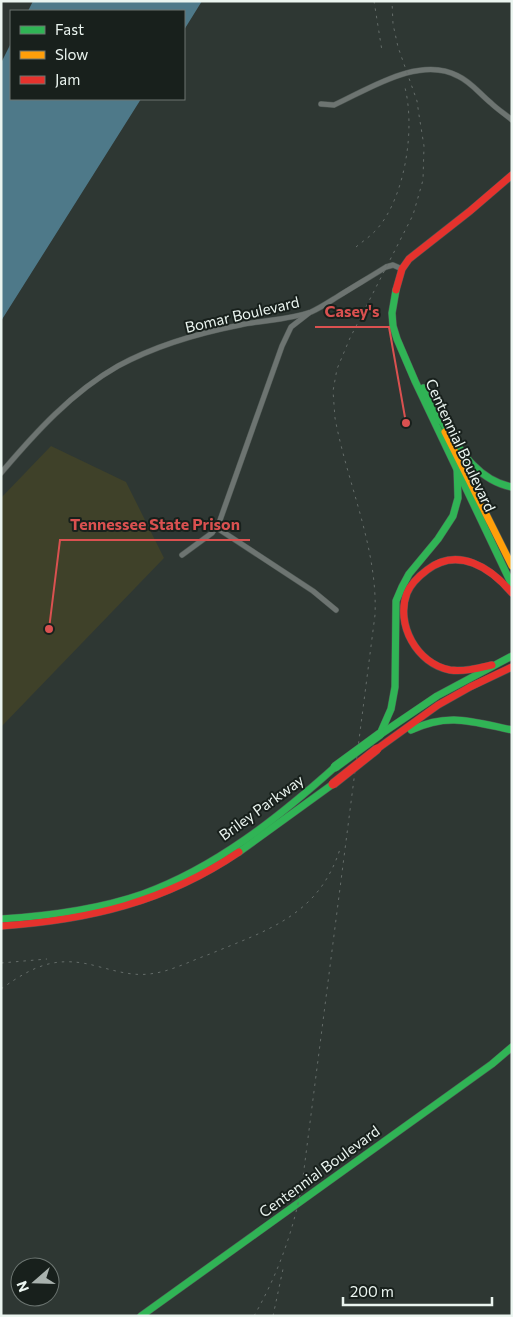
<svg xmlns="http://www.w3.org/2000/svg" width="513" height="1317" font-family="Commissioner,sans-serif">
  <rect width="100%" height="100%" fill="#2e3733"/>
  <polygon fill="#3f4129" points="51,446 126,482 164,558 1,727 1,498"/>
  <g fill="#4e7989">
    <polygon points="33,1 202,1 184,30 184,11 28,11"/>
    <polygon points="11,43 11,99 141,99 1,321 1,63"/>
  </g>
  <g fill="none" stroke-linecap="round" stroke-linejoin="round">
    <g stroke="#4d5652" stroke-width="6">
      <g id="street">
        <path d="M 321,104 L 334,105 C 369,89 420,55 458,76 C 471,82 480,94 491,103 C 497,109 505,114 512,120"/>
        <path d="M 1,473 C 35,433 72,392 118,366 C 155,346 199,333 240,325 C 264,320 288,320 311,312 C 320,308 329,302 337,297 C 353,287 370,277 386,267 L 393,265 L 402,269"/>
        <polyline points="217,528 313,591 336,610"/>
        <polyline points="182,555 212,533 219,523 282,346 291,327 309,313"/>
      </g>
    </g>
    <g stroke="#4d5652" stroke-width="8">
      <g id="fast">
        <polyline points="396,290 392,313 393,326 397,339 415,381 512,585"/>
        <polyline points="423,388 440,420"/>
        <path d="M 439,417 C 458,446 475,480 512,487"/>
        <path d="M 411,730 C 449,712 473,722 512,730"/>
        <polyline points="380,734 391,709 395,687 396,601 402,587 409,574 438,539 453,516 458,498 457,467"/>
        <polyline points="381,734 437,696 512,656"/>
        <polyline points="239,852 333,784"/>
        <path d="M 1,919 C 49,916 97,910 143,894 C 215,868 278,818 335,767"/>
        <polyline points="141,1316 492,1064 512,1047"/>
      </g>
    </g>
    <g stroke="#4d5652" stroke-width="8">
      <polyline id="slow" points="445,432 512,566"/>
    </g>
    <g stroke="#4d5652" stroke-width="8">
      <g id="jam">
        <polyline points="396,290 402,269 409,259 470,211 512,175"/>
        <path d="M 492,665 C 479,668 464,672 450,670 C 417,664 395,624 407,593 C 411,583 419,576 427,570 C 458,546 491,568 512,593"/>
        <polyline points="377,749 438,705 470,687 512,667"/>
        <path d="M 1,926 C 89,920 165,902 239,852"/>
      </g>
    </g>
    <use href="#street" stroke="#6d7471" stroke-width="5"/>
    <use href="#fast" stroke="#30b455" stroke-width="7"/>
    <use href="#slow" stroke="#ff9f0a" stroke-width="7"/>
    <use href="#jam" stroke="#e5322d" stroke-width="7"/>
    <g stroke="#656d6a" stroke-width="1" stroke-dasharray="2.5 5" stroke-linecap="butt">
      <polyline points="374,1 382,51"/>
      <path d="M 356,247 C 363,241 371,236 377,229 C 406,196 416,125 404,84"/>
      <polyline points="1,963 47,959"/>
      <path d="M 1,989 C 36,964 58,955 100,967 C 116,971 132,976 149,974 C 170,972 190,961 210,954 C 268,930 319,915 340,849"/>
      <path d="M 254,1316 C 278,1274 293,1232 302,1185 L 375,615 C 378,548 347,483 335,418 L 333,391 L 337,369 L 350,338 L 413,215 L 423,180 L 424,146 L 419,115 L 417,101 L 398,47 L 393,24 L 392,1"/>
      <polyline points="273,1316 283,1269"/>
    </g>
    <g stroke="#4d5652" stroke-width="10" stroke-linecap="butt">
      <polyline id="fast-bridge" points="335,767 380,734"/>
    </g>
    <g stroke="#4d5652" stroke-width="10" stroke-linecap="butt">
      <polyline id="jam-bridge" points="333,784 377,749"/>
    </g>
    <use href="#fast-bridge" stroke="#30b455" stroke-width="9"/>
    <use href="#jam-bridge" stroke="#e5322d" stroke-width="9"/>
  </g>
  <g text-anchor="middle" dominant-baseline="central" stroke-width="4" stroke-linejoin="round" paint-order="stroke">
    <g font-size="15" fill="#ebf5f0" stroke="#18201c">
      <text transform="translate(242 314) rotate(-13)">Bomar Boulevard</text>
      <text transform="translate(461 445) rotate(65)">Centennial Boulevard</text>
      <text transform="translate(261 807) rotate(-36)">Briley Parkway</text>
      <text transform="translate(319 1171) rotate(-36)">Centennial Boulevard</text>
    </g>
  </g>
  <path fill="none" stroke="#da5150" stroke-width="2" d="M406 423L389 327H315M49 629L60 540H250"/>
  <g fill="#da5150" stroke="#18201c" stroke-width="2">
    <circle cx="406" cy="423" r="5"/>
    <circle cx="49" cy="629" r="5"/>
  </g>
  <g font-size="16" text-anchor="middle" font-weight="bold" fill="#da5150" stroke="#18201c" stroke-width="4" stroke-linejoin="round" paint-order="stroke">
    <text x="352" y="317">Casey's</text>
    <text x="155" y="530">Tennessee State Prison</text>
  </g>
  <rect width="513" height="1317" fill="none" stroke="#ebf5f0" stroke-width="5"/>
  <rect x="10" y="10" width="175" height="90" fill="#18201c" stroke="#6c7571"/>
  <rect x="20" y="26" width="25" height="8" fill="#30b455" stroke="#6c7571"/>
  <text x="55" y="35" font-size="15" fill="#ebf5f0">Fast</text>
  <rect x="20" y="51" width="25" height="8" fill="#ff9f0a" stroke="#6c7571"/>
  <text x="55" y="60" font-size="15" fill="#ebf5f0">Slow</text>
  <rect x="20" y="76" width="25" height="8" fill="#e5322d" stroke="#6c7571"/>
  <text x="55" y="85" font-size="15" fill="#ebf5f0">Jam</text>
  <g transform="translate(35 1282) rotate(250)"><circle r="24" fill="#18201c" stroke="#6c7571"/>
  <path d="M0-4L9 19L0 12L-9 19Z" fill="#a9b2ae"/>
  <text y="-8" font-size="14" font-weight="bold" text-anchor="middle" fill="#ebf5f0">N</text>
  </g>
  <path d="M343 1297v8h149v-8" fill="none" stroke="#ebf5f0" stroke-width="2.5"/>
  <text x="350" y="1297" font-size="15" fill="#ebf5f0" stroke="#18201c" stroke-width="4" paint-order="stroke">200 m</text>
</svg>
